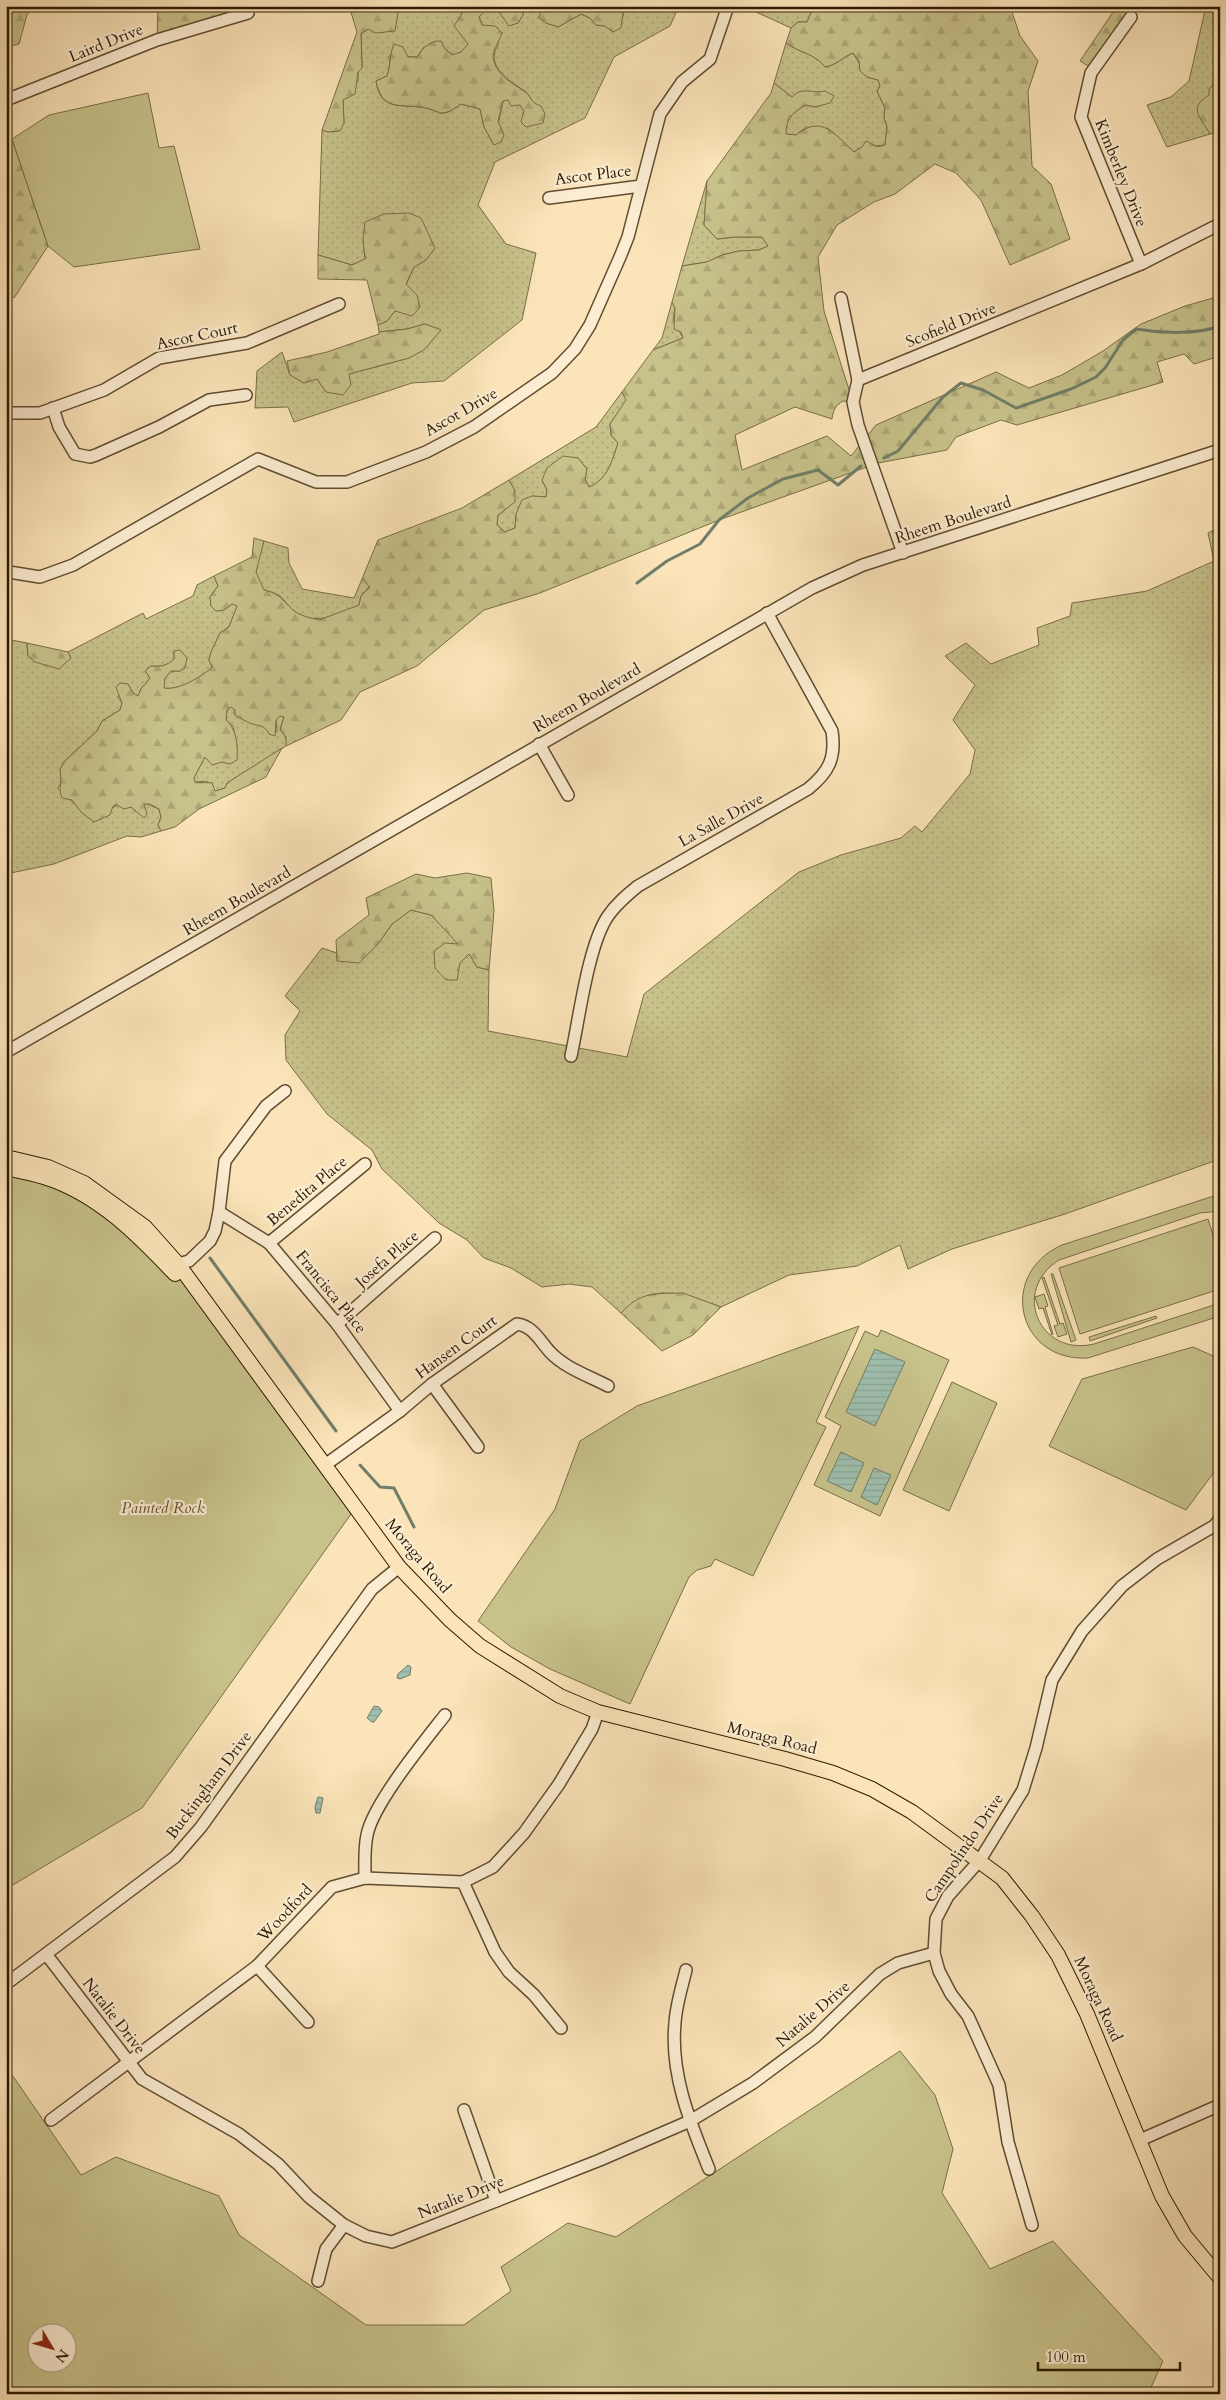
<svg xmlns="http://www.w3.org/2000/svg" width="1226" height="2400" font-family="Cardo,serif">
  <defs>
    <pattern id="grass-dots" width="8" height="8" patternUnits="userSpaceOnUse" patternTransform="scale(1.25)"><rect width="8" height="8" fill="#c7c18a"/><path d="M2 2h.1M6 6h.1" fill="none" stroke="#aba575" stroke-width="1.8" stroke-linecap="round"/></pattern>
    <pattern id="forest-firs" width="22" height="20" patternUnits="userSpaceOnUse" patternTransform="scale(1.25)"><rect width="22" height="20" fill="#c7c18a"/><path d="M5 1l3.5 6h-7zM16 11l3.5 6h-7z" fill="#aba575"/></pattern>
    <pattern id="water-rules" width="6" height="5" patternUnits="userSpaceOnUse" patternTransform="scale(1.25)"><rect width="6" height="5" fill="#9fbfae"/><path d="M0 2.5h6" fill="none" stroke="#89a494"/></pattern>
  </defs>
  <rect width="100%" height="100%" fill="#fbe4b9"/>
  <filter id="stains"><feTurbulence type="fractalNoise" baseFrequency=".004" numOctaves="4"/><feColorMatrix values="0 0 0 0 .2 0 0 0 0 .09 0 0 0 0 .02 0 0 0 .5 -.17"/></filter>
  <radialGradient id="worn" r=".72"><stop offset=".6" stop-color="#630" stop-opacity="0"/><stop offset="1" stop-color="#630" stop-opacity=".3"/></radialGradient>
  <g fill="url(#grass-dots)" stroke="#7a6e46">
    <path d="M 399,6 L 467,6 L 461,13 L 468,45 L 461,52 L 453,55 L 445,49 L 441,42 L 424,47 L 417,57 L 389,56 L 390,67 L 387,76 L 376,81 C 380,111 400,104 421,107 C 442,110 438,121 461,104 L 480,109 L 484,127 L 494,145 L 503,101 L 508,99 L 520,105 L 524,111 L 534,104 C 531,100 528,93 525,91 C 508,80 484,66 499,43 L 482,25 L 479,16 L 487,9 L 499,12 L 509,25 L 518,23 L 523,15 L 522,6 L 544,6 L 541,9 L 546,23 L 558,27 L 581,14 L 590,18 L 596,25 L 605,26 L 623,17 L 624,6 L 679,6 L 670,26 L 614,57 L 585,118 L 495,162 L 478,205 L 506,244 L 536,253 L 522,320 L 444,381 L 412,383 L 294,422 L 288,407 L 255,408 L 257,371 L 282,352 L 290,375 L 317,379 L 326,392 L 349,374 L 409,358 L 441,330 L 425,324 L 407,329 L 379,332 L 378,325 L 387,321 L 395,311 L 417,295 L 406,285 L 414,267 L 426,260 L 363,239 L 365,259 L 352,265 L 318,255 L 322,130 L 328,132 L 344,124 L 343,99 L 358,81 L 358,72 L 362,68 L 361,34 L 368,29 L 396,21 Z"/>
    <polygon points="814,6 807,22 798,22 791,28 745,7"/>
    <path d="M 1214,6 L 1220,6 L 1220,83 L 1214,84 C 1208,99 1202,120 1210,134 L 1167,147 L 1147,105 L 1171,97 L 1189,81 L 1205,10 Z"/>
    <path d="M 786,43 C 800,53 814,53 825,67 C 837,65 842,58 853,53 L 867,77 L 878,80 L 880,86 L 877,91 L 885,108 L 884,118 L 887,126 L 885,145 L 862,147 L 854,152 L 829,129 L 806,127 L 796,135 L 785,134 C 786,118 793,112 806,105 L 815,107 L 822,105 L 814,94 L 793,98 L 774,83 Z"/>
    <polygon points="707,181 704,225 717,239 734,237 762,237 768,246 759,250 739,251 722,255 707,262 682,266"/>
    <polygon points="672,302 675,308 673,320 683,338 653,350 662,338"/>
    <path d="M 622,392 L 627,400 L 610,424 L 611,435 L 618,443 C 612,461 608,479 589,487 L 585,479 L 587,469 L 578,458 L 542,480 L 547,490 L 546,497 L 532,496 L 516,514 L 515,528 L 505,532 L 497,525 L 498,515 L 506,509 L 515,491 L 509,480 L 596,427 Z"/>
    <path d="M 1220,527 L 1220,1159 L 1065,1214 L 952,1249 L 908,1269 L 900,1245 L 857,1266 L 789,1275 L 721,1307 C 685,1294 651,1281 621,1313 L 592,1287 L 569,1284 L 542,1287 L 511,1268 L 484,1258 L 467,1240 L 439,1223 L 382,1169 L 372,1150 L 327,1114 L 286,1060 L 285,1035 L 300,1011 L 285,996 L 322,948 L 337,953 L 337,961 L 378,944 L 392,924 L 411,910 L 431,915 L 444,928 L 459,944 L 460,963 L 470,953 L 477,967 L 489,970 L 488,1031 L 627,1057 L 644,994 L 799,872 L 841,855 L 901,838 L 915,826 L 922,832 L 970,774 L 975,750 L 953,720 L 975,685 L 945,656 L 966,643 L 991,664 L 1039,645 L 1037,628 L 1070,616 L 1072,603 L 1147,591 L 1214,561 L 1208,533 Z"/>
    <path d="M 264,541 L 288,548 L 289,563 L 302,589 L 354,598 L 362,579 L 370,586 L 361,596 L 359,605 C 338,615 314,627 293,610 C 288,606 285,600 280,596 C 275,592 267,592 263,589 C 249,577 260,554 264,541 Z"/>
    <path d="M 214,576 L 218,586 L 210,597 L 211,606 L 217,611 L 224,610 L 232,604 L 238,605 L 229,627 L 220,633 L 211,652 L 209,660 L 212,667 C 202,678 177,691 163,688 L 165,678 L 171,671 L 180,671 L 174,651 L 174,659 C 167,666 160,667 151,666 L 145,671 L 150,678 L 141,689 L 138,696 L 133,693 L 128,684 L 118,697 L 122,703 L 120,710 L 102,721 L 97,731 L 65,761 L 60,769 L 62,780 L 58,789 L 94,821 L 117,805 L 131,807 L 136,812 L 144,803 L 159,809 L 161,817 L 158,825 L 161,831 L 141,837 L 127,836 L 54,864 L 6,874 L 6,639 L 27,643 L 28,656 L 46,666 L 71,658 L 68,652 L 143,613 L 146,619 L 193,596 L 197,585 Z"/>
    <path d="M 231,707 L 235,710 L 235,715 C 249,723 262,726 277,732 L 276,720 L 280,716 L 284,717 L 281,726 L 287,742 L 286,746 L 227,783 L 225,788 L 215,791 L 207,781 L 195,782 L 194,778 L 205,756 C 225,766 223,760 237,745 L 233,726 L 226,720 L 227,710 Z"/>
  </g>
  <g fill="url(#forest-firs)" stroke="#7a6e46">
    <polygon points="6,6 32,6 27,15 19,44 6,47"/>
    <polygon points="158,6 272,6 157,40"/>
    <polygon points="349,6 399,6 395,31 376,33 368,29 361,34 362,68 358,72 355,94 343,100 344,123 340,131 328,132 322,130 357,32"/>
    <path d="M 467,6 L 522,6 L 523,15 L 518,23 L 509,26 L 499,12 L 487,9 L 479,17 L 482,25 L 495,26 L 502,33 C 499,42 490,53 494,62 C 498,75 514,85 524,91 C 532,96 529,102 541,106 L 545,114 L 543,123 L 526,127 L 521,122 L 524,111 L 520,105 L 511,106 L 508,100 L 503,101 L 498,121 L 504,135 L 501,142 L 494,145 L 484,127 L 480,109 L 461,104 C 438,120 442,110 421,107 C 399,104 382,111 376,81 L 387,76 C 391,65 389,55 394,44 L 403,47 L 408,57 L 417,57 C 424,47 429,41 441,41 L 445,49 L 452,55 L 461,52 L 468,44 L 454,26 Z"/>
    <polygon points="544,6 624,6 621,28 613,32 605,26 596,25 590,18 581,14 558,27 546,23 539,18 541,9"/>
    <path d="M 814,6 L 1010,6 L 1020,36 L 1038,61 L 1028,91 L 1032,166 L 1051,184 L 1070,239 L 1010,265 L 981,200 L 956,173 L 935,164 L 895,194 L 874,202 L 837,225 L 818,257 L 824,311 L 853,402 L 843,401 C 836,405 833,410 832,419 L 795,407 L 735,435 L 742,470 L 827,436 L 851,456 L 876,425 L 996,372 L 1029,388 L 1062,375 L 1103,351 L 1141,324 L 1185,306 L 1220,296 L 1220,356 L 1194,364 L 1184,354 L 1157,362 L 1163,382 L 1017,425 L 1001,420 L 956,437 L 947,450 L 878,463 L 719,520 L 540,593 L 484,610 L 417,666 L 360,692 L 341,720 L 286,746 L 286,737 L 280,730 L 284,717 L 280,716 L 276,720 L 275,736 L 269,734 C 263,723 259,727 250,723 C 245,721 240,718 235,715 L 235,710 L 231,707 L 227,710 L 226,720 C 237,729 238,746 237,760 L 230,764 L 222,762 L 212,765 L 205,757 L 194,778 L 195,782 L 212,783 L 215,791 L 225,788 L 227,783 L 282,748 L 266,777 L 199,809 L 175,827 L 161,831 L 158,825 L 161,817 L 159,809 L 150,804 L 144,804 L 147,814 L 144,818 L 131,807 L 124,809 L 117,805 L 113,806 L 110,815 L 94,822 L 81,812 L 72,800 L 62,798 C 58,788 62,780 60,769 L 65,761 L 97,731 L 102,721 L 120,710 L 122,703 L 116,687 L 120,683 L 128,684 L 133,693 L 138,696 L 141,689 L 150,678 L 145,671 L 151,666 C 160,667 167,666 174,659 L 174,651 L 180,650 L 187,658 L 185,668 L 180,671 L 171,671 L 165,678 L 164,688 C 177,691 202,677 212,667 L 209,660 L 211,652 L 220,633 L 229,627 L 237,606 L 232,604 L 224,610 L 216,611 L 211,606 L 210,597 L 218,586 L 214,576 L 252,557 L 254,538 L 264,541 L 256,572 L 264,590 C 279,593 282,600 293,610 C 300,616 311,618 319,620 L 359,605 L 361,596 L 370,587 L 362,579 L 378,540 L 462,508 L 509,480 L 515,491 L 515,502 L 498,515 L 497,525 L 505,532 L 515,528 L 516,514 L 522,500 L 532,496 L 546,497 L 547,490 L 542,480 L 547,468 L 563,456 L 578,458 L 587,469 L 585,479 L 589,487 C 608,479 612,461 618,443 L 611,435 L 610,424 L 626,400 L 622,392 L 653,350 L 683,338 L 681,332 L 674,329 L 675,308 L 672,302 L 682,266 L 707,262 L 722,255 L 739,251 L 759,250 L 768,246 L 762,237 L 734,237 L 717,239 L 704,225 L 707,181 L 771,93 L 774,83 L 792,97 C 801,86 812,94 825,91 L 834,96 L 830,103 L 815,107 L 806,105 C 793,112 786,118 786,134 L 796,135 C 822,114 834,134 854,152 L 862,147 L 866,141 L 878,147 L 885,145 L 887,126 L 884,118 L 885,108 L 877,91 L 880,86 L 878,80 L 867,77 L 860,71 L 859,61 L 853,53 C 842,57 837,65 825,67 C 814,53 800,53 786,43 L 791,28 L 798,22 L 807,22 Z"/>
    <polygon points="1117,6 1138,6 1093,69 1080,61"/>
    <path d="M 1220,83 L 1220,132 L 1210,134 C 1201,118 1187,108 1209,95 L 1209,89 L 1214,84 Z"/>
    <polygon points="12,139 48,246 14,298 6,294 6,141"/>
    <polygon points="409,213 421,218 435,248 426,260 414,267 406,284 417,295 420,307 412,316 395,311 387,321 378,325 367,280 318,279 318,255 352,265 365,259 363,239 365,222 384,214"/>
    <polygon points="425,324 441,330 424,350 409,358 349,374 351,385 343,395 326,392 317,379 304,383 290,375 287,361 327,352 379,334 379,332 407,329"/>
    <polygon points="27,643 68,652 71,658 59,669 35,662 28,656"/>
    <polygon points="467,873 491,878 494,911 489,970 477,967 469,954 460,963 457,980 446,980 435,968 434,951 445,943 458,944 431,915 411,910 392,924 378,944 359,963 337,961 336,940 369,915 366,898 416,874 435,878"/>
    <path d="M 683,1293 L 721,1307 L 693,1335 L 662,1351 L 621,1313 C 641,1291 655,1294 683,1293 Z"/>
  </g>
  <g fill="#c7c18a" stroke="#7a6e46" fill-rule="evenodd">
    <polygon points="148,93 159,148 174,146 200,249 74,267 48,246 12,139 49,115"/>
    <polygon points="6,1168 45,1177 138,1235 221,1322 356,1507 142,1808 6,1889"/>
    <path d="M 1220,1194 L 1220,1211 L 1200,1213 L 1059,1260 C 1011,1290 1039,1357 1094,1344 L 1220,1303 L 1220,1316 L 1088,1358 C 1017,1362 997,1274 1062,1245 Z"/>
    <polygon points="1208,1219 1220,1257 1220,1289 1080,1334 1059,1268"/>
    <polygon points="1051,1274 1053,1274 1076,1340 1071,1342"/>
    <polygon points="1044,1277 1060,1324 1063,1323 1067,1334 1058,1337 1054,1326 1058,1325 1042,1278"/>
    <polygon points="1044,1294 1048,1306 1045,1307 1053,1334 1052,1335 1043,1308 1039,1309 1035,1297"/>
    <polygon points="1156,1316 1157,1318 1090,1341 1089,1337"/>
    <polygon points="859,1326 816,1422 826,1427 753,1576 715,1559 711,1566 697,1570 689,1577 630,1704 550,1669 511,1647 478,1621 555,1509 580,1441 637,1406"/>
    <polygon points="881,1330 949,1360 880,1516 814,1485 841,1426 825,1417 865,1331 878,1337"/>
    <polygon points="1193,1347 1220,1359 1220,1464 1186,1510 1049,1446 1082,1379"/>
    <polygon points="952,1382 997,1403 949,1511 903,1490"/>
    <path d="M 900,2051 L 935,2095 L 953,2149 L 942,2193 L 990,2269 L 1053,2241 L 1163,2361 L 1148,2394 L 6,2394 L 6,2066 L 81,2175 L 116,2157 L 219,2196 L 239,2235 L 366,2325 L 464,2325 L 511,2291 L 501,2267 L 568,2223 L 616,2237 ZM 38,2332 L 68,2332 L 68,2362 L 38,2362 Z"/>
  </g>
  <g fill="url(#water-rules)" stroke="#717d69">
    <polygon points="875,1349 905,1362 875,1426 846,1412"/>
    <polygon points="841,1452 864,1463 851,1492 827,1481"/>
    <polygon points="874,1468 891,1475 877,1505 861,1497"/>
    <polygon points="408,1665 411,1667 410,1675 400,1679 397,1678 398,1674"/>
    <polygon points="374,1706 379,1707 382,1711 374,1722 372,1722 367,1718"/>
    <polygon points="318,1797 323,1798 320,1813 316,1813 315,1807"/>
  </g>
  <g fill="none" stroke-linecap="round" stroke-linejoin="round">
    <g stroke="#717d69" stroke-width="3">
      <path d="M 884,458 L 898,451 L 943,397 L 961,383 L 983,390 L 1016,408 L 1071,389 L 1096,377 L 1105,368 L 1123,340 L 1136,329 C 1160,333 1197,335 1220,326"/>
      <polyline points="637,583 667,561 700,544 719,520 748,498 783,479 818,470 838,485 861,466"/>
      <polyline points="210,1258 336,1431"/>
      <polyline points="360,1465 380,1487 394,1488 414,1527"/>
    </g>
    <g stroke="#604c30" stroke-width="14">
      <g id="minor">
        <polyline points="1131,17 1091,73 1081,117 1141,264"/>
        <polyline points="6,100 157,40 248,13"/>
        <polyline points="549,198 641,186"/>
        <polyline points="841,298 858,380 853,402 858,425 903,553"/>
        <polyline points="858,380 1141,264 1220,224"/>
        <polyline points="53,408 59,427 75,454 90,457 96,455 159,427 209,400 246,395"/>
        <polyline points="6,413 40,413 104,390 159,358 247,343 339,304"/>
        <polyline points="6,569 9,572 40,577 73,565 258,459 316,482 347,482 426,452 474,427 552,373 575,349 590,325 620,257 628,237 660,114 682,82 710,59 728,6"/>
        <polyline points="539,744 568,795"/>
        <polyline points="6,1052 812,588 863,565 1220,450"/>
        <path d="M 571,1056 C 579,1020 588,945 608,916 C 616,904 627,895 638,886 L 808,789 C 829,772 836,758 832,731 L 767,613"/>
        <polyline points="219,1212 269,1243 337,1324 400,1411"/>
        <polyline points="269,1243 365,1164"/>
        <polyline points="178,1264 189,1261 210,1241 215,1231 219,1212 225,1161 266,1106 285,1091"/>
        <polyline points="337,1324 435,1238"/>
        <polyline points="432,1384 478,1447"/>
        <path d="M 325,1465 L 400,1411 L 432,1384 L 517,1324 C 533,1326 540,1341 550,1352 C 565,1368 589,1376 608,1386"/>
        <path d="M 365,1878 C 365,1864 364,1849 367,1835 C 373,1804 424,1742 445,1715"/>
        <polyline points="463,1882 495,1952 509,1972 534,1995 561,2028"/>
        <polyline points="46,1954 142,2079 239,2134 278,2164 309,2197 344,2225 366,2236 392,2242 600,2160 690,2121 753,2083 815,2037 880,1974 898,1963 934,1953"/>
        <polyline points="257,1966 308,2022"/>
        <path d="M 686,1970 C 682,1987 676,2005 675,2023 C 670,2074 690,2122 709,2169"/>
        <polyline points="6,1984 175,1857 201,1827 372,1589 399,1567"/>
        <polyline points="464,2110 496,2201"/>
        <polyline points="51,2120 257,1966 332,1887 365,1878 463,1882 493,1867 524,1833 559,1784 592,1729 598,1712"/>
        <polyline points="1140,2140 1220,2105"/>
        <polyline points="1032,2225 1008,2142 999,2085 968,2016 951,1994 939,1971 934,1953 936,1919 948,1896 980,1860 1023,1790 1036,1748 1052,1680 1082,1631 1122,1586 1157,1559 1214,1526 1220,1519"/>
        <polyline points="318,2281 326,2249 344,2225"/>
      </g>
    </g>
    <g stroke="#2d1a02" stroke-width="16">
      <g id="major">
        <polyline points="6,1157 48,1167 84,1183 145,1227 178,1264 399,1567 450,1620 480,1646 560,1696 598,1712 785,1759 833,1773 872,1789 912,1812 1002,1878 1032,1916 1058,1955 1087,2014 1162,2196 1185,2236 1220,2278"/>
        <path d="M 6,1168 C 19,1171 31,1173 44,1177 C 97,1193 138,1235 175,1274"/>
      </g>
    </g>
    <use href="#minor" stroke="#fcedd2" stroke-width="11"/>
    <use href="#major" stroke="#fbe4b9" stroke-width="14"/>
  </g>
  <g text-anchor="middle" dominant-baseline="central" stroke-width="4.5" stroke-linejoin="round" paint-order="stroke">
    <g font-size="16" fill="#2d1a02" stroke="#fcedd2">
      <text transform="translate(106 43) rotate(-22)">Laird Drive</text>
      <text transform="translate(1121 173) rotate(68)">Kimberley Drive</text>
      <text transform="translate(593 175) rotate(-7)">Ascot Place</text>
      <text transform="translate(951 325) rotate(-22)">Scofield Drive</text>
      <text transform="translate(197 336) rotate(-12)">Ascot Court</text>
      <text transform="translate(461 412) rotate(-30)">Ascot Drive</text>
      <text transform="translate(953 520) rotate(-18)">Rheem Boulevard</text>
      <text transform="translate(587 698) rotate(-30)">Rheem Boulevard</text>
      <text transform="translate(721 820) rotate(-29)">La Salle Drive</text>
      <text transform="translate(237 901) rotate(-30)">Rheem Boulevard</text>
      <text transform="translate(307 1191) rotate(-40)">Benedita Place</text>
      <text transform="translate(387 1259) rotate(-41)">Josefa Place</text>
      <text transform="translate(331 1292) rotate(51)">Francisca Place</text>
      <text transform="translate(456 1347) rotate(-36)">Hansen Court</text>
      <text transform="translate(418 1556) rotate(50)">Moraga Road</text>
      <text transform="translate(772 1738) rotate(14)">Moraga Road</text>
      <text transform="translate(209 1785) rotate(-53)">Buckingham Drive</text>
      <text transform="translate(964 1848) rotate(-56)">Campolindo Drive</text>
      <text transform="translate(285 1913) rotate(-47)">Woodford</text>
      <text transform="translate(1098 1999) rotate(65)">Moraga Road</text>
      <text transform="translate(813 2014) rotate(-41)">Natalie Drive</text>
      <text transform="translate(114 2016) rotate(52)">Natalie Drive</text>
      <text transform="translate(461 2197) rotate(-22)">Natalie Drive</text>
    </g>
    <g font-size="16" font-style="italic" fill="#5b4c2b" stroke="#fcedd2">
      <text x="163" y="1508">Painted Rock</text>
    </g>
  </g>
  <rect width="1226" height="2400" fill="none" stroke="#fbe4b9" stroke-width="25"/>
  <rect x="8" y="8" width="1211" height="2385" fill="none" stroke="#2d1a02" stroke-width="2.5"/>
  <rect x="12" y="12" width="1201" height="2375" fill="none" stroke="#2d1a02"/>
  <g transform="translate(52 2348) rotate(128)"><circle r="24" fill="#fcedd2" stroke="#a9997f"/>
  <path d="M0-4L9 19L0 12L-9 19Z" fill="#8f2418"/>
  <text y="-8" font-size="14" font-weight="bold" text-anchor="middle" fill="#2d1a02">N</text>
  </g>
  <path d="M1038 2362v8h142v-8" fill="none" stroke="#2d1a02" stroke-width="2.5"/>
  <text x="1046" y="2362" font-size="15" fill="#2d1a02" stroke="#fcedd2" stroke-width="4" paint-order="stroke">100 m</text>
  <rect width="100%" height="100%" filter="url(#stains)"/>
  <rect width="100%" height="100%" fill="url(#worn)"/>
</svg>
